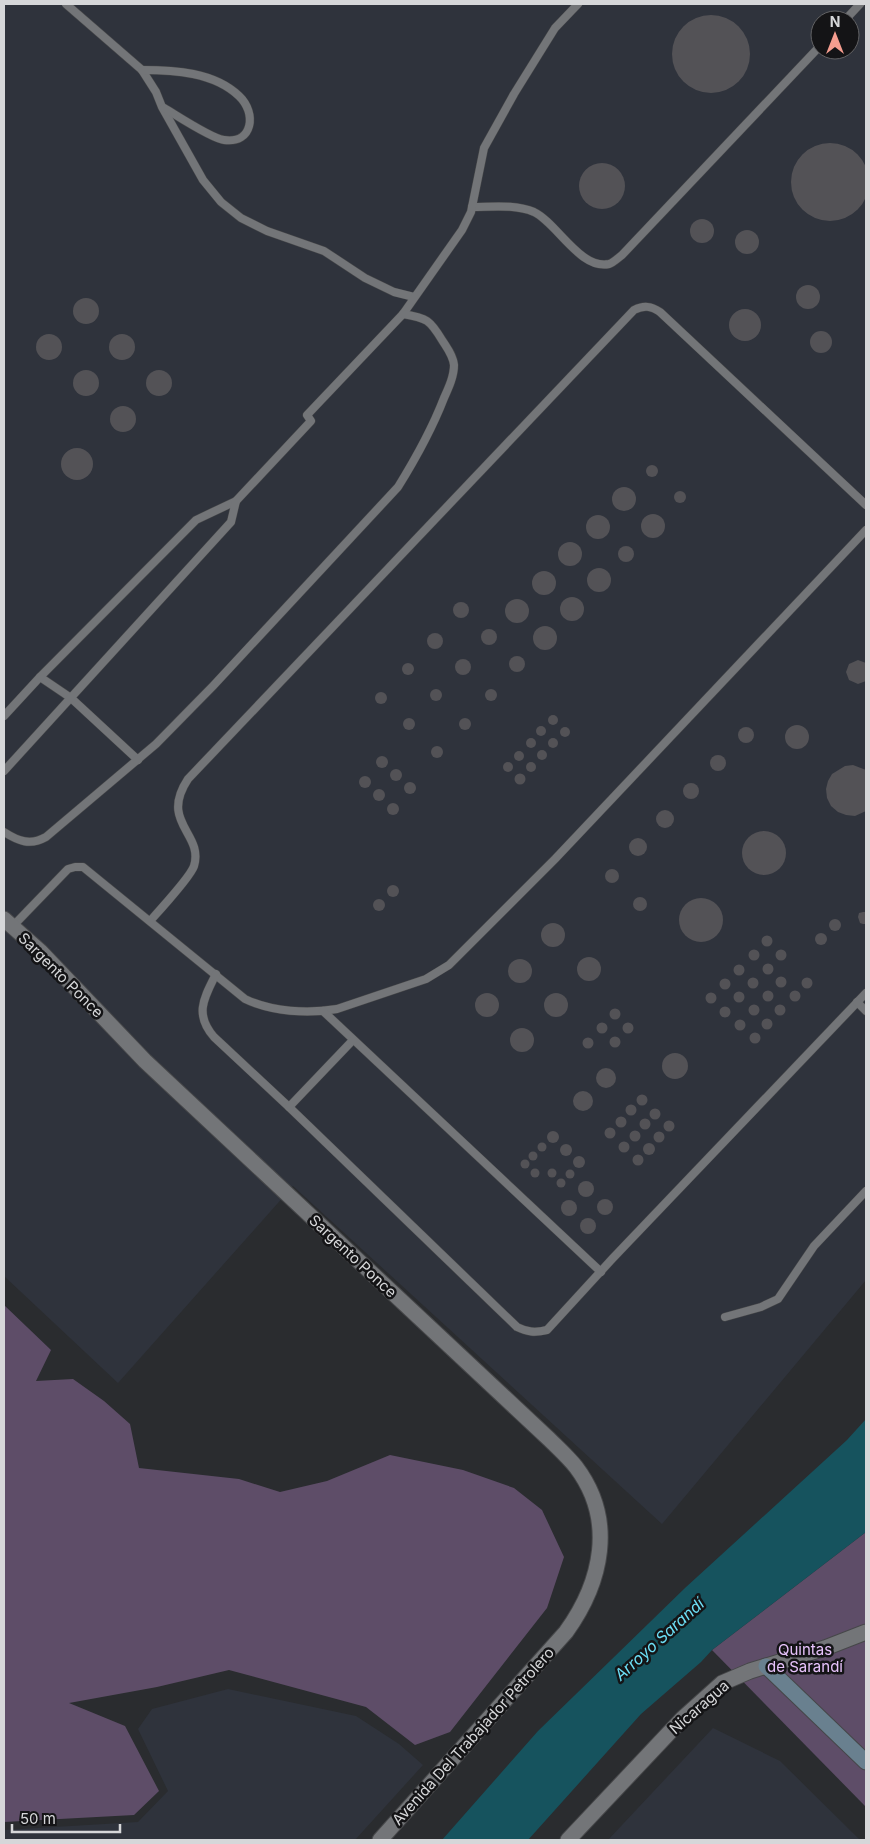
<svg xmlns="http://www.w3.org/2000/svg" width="870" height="1844" font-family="Inter,sans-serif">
  <rect width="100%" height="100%" fill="#2a2c2f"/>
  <g fill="#2f333c" fill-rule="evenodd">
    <path d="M 4,4 L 866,4 L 866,1280 L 662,1524 L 293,1186 L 118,1383 L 4,1276 ZM 820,20 L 850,20 L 850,50 L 820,50 Z"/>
    <polygon points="228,1689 356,1716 399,1744 423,1765 355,1840 4,1840 4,1830 138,1822 168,1791 138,1729 152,1709"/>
    <polygon points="713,1728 780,1761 860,1840 608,1840"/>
  </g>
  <g fill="#5e4d68">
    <polygon points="4,1305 51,1350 36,1381 73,1379 104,1401 130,1424 139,1468 239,1479 280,1492 327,1481 390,1455 463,1470 514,1488 542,1510 564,1557 547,1608 450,1732 415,1745 366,1707 229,1670 157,1687 69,1703 125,1726 159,1791 134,1815 4,1822"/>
    <polygon points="866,1532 866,1807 712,1650"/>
  </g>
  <polygon fill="#16535e" points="866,1419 866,1532 712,1650 701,1662 641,1714 528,1840 442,1840 538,1731 685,1588 847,1440"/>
  <g fill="#535256">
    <circle cx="711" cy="54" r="39"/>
    <circle cx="830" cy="182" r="39"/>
    <circle cx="602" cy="186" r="23"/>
    <circle cx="702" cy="231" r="12"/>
    <circle cx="747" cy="242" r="12"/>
    <circle cx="808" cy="297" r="12"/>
    <circle cx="86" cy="311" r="13"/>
    <circle cx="745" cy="325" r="16"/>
    <circle cx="821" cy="342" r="11"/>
    <circle cx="122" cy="347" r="13"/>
    <circle cx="49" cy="347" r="13"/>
    <circle cx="86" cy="383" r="13"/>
    <circle cx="159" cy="383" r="13"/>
    <circle cx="123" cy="419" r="13"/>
    <circle cx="77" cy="464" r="16"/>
    <circle cx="652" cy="471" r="6"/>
    <circle cx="624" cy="499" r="12"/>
    <circle cx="680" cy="497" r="6"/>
    <circle cx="653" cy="526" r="12"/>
    <circle cx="598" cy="527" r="12"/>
    <circle cx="570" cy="554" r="12"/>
    <circle cx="626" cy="554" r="8"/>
    <circle cx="599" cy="580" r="12"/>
    <circle cx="544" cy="583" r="12"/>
    <circle cx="572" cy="609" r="12"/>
    <circle cx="517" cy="611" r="12"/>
    <circle cx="461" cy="610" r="8"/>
    <circle cx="545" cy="638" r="12"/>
    <circle cx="489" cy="637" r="8"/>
    <circle cx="435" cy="641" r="8"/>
    <circle cx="517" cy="664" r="8"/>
    <circle cx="463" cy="667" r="8"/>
    <polygon points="858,660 866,663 866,681 858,684 849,680 846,672 849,664"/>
    <circle cx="408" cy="669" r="6"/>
    <circle cx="436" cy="695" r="6"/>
    <circle cx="491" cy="695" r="6"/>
    <circle cx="381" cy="698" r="6"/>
    <circle cx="553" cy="720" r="5"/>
    <circle cx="465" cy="724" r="6"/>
    <circle cx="409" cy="724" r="6"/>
    <circle cx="797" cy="737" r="12"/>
    <circle cx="541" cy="731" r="5"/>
    <circle cx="565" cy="732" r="5"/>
    <circle cx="746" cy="735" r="8"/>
    <circle cx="531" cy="743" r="5"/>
    <circle cx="553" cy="743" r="5"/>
    <circle cx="437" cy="752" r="6"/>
    <circle cx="542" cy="755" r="5"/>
    <circle cx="519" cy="756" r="5"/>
    <circle cx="718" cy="763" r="8"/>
    <circle cx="382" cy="762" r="6"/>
    <circle cx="531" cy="767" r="5"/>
    <circle cx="508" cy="767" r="5"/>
    <polygon points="853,765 866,770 866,811 855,816 846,815 838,812 831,806 827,798 826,789 828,781 832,774 845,766"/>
    <circle cx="396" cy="775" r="6"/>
    <circle cx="520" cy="779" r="5.5"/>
    <circle cx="365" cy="782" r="6"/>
    <circle cx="410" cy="788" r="6"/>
    <circle cx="691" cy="791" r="8"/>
    <circle cx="379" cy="795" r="6"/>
    <circle cx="393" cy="809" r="6"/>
    <circle cx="665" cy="819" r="9"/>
    <circle cx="764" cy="853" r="22"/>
    <circle cx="638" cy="847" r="9"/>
    <circle cx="612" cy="876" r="7"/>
    <circle cx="393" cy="891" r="6"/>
    <circle cx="640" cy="904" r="7"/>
    <circle cx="701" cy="920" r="22"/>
    <circle cx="379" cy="905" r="6"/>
    <polygon points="863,912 866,912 866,924 863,924 860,923 858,917 859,913"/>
    <circle cx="835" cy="925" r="6"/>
    <circle cx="553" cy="935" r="12"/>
    <circle cx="821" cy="939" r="6"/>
    <circle cx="767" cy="941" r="5.5"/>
    <circle cx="781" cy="955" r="5.5"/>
    <circle cx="754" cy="955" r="5.5"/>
    <circle cx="589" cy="969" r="12"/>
    <circle cx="520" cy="971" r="12"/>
    <circle cx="768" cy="969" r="5.5"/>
    <circle cx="739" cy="970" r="5.5"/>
    <circle cx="781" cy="982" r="5.5"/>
    <circle cx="753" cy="983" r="5.5"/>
    <circle cx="807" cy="983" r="5.5"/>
    <circle cx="725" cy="984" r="5.5"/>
    <circle cx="768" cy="996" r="5.5"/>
    <circle cx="795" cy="996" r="5.5"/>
    <circle cx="739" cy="997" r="5.5"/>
    <circle cx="711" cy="998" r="5.5"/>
    <circle cx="556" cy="1005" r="12"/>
    <circle cx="487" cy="1005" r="12"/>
    <circle cx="754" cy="1010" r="5.5"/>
    <circle cx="780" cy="1010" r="5.5"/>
    <circle cx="725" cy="1012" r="5.5"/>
    <circle cx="615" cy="1014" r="5.5"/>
    <circle cx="767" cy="1024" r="5.5"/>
    <circle cx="740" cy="1025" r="5.5"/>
    <circle cx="628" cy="1028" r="5.5"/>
    <circle cx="602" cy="1028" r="5.5"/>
    <circle cx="522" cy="1040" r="12"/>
    <circle cx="755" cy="1038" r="5.5"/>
    <circle cx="615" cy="1042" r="5.5"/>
    <circle cx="588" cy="1043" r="5.5"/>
    <circle cx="675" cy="1066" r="13"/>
    <circle cx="606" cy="1078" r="10"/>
    <circle cx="583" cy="1101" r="10"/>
    <circle cx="642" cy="1100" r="5.5"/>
    <circle cx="631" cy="1110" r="5.5"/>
    <circle cx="655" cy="1114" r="5.5"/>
    <circle cx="621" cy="1122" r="5.5"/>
    <circle cx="645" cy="1124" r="5.5"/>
    <circle cx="669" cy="1126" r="5.5"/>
    <circle cx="610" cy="1133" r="5.5"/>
    <circle cx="635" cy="1136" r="5.5"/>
    <circle cx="553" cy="1137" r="6"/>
    <circle cx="659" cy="1137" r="5.5"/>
    <circle cx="624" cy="1147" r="5.5"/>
    <circle cx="542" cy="1147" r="4.5"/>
    <circle cx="649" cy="1149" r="6"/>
    <circle cx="566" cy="1150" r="6"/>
    <circle cx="533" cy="1156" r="4.5"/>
    <circle cx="638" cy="1160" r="5.5"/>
    <circle cx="579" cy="1162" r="6"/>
    <circle cx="525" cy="1164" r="4.5"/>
    <circle cx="535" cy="1173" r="4.5"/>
    <circle cx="552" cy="1173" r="4.5"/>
    <circle cx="570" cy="1174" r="4.5"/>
    <circle cx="561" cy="1183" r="4.5"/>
    <circle cx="586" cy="1189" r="8"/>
    <circle cx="605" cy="1207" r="8"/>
    <circle cx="569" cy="1208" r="8"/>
    <circle cx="588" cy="1226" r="8"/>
  </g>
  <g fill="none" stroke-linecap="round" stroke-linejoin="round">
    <g stroke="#464749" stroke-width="9">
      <g id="lane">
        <polyline points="66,4 142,70 156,92 162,107 203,180 221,202 241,218 267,231 324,251 365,278 394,292 414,297"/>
        <polyline points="845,20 860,4"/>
        <path d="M 142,70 C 174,70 214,72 239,96 C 257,113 253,144 224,140 C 212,139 176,115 164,108"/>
        <path d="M 472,207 C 492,207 515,204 534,212 C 557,223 580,270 609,264 C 613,263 618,258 622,255 L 820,46"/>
        <polyline points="40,677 71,698 138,760"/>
        <polyline points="4,716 40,677 196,520 236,501"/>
        <polyline points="4,771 231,522 236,501 311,421 307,415 403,314 462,230 471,212 484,148 514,94 555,28 578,4"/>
        <path d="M 4,832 C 18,841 30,846 46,837 L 156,744 L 213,686 L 398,487 C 416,458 432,429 444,398 C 449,387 454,376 454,365 C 453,355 447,348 442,340 C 430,320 427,318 403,314"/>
        <path d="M 150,921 C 159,911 191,876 194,866 C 204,833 159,823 188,779 L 634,310 C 644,305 651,306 660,312 L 866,505"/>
        <path d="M 12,927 L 68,869 L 75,867 L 83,867 L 245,999 C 272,1012 308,1014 337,1009 L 426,979 L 449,965 L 555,859 L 866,530"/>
        <path d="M 216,974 C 204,998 194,1014 214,1037 L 289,1107 L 517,1327 C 527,1332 535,1333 547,1330 L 613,1258 L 866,993"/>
        <polyline points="857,1002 866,1011"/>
        <polyline points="323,1011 601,1272"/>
        <polyline points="289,1107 353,1040"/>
        <polyline points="725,1317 761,1307 778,1299 814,1246 866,1191"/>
      </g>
    </g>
    <g stroke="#464749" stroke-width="17">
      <g id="street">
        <path d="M 4,919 L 40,951 L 145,1061 L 549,1439 C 558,1448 568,1457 576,1467 C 616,1520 602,1582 566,1632 L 380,1840"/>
        <polyline points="568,1840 683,1718 722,1683 750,1671 825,1648 866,1632"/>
      </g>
    </g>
    <g stroke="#464749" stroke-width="17">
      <polyline id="secondary" points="766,1666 866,1762"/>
    </g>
    <use href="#lane" stroke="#737578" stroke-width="8"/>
    <use href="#street" stroke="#737578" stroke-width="15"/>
    <use href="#secondary" stroke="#69808f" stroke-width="15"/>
  </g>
  <g text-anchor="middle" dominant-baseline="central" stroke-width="5" stroke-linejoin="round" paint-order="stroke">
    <g font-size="15" fill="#d6d7d9" stroke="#141416">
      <text transform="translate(61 975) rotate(45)">Sargento Ponce</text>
      <text transform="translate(353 1256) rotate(43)">Sargento Ponce</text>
      <text transform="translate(699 1707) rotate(-41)">Nicaragua</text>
      <text transform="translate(473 1736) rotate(-48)">Avenida Del Trabajador Petrolero</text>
    </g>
    <g font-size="15" fill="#e7c2fb" stroke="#141416">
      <text x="805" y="1649">Quintas<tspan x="805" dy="17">de Sarandí</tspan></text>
    </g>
    <g font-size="16" font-style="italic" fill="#6cdef5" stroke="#141416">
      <text transform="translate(659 1639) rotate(-42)">Arroyo Sarandí</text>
    </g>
  </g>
  <rect width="870" height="1844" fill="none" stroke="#d6d7d9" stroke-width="10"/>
  <g transform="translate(835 35)"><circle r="24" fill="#141416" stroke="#626264"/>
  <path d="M0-4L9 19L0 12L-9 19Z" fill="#f59d8f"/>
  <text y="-8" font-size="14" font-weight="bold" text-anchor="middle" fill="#d6d7d9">N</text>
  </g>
  <path d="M12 1824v8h108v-8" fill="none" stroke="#d6d7d9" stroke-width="2.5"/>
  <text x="20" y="1824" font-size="15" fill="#d6d7d9" stroke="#141416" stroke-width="4" paint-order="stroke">50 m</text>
</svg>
